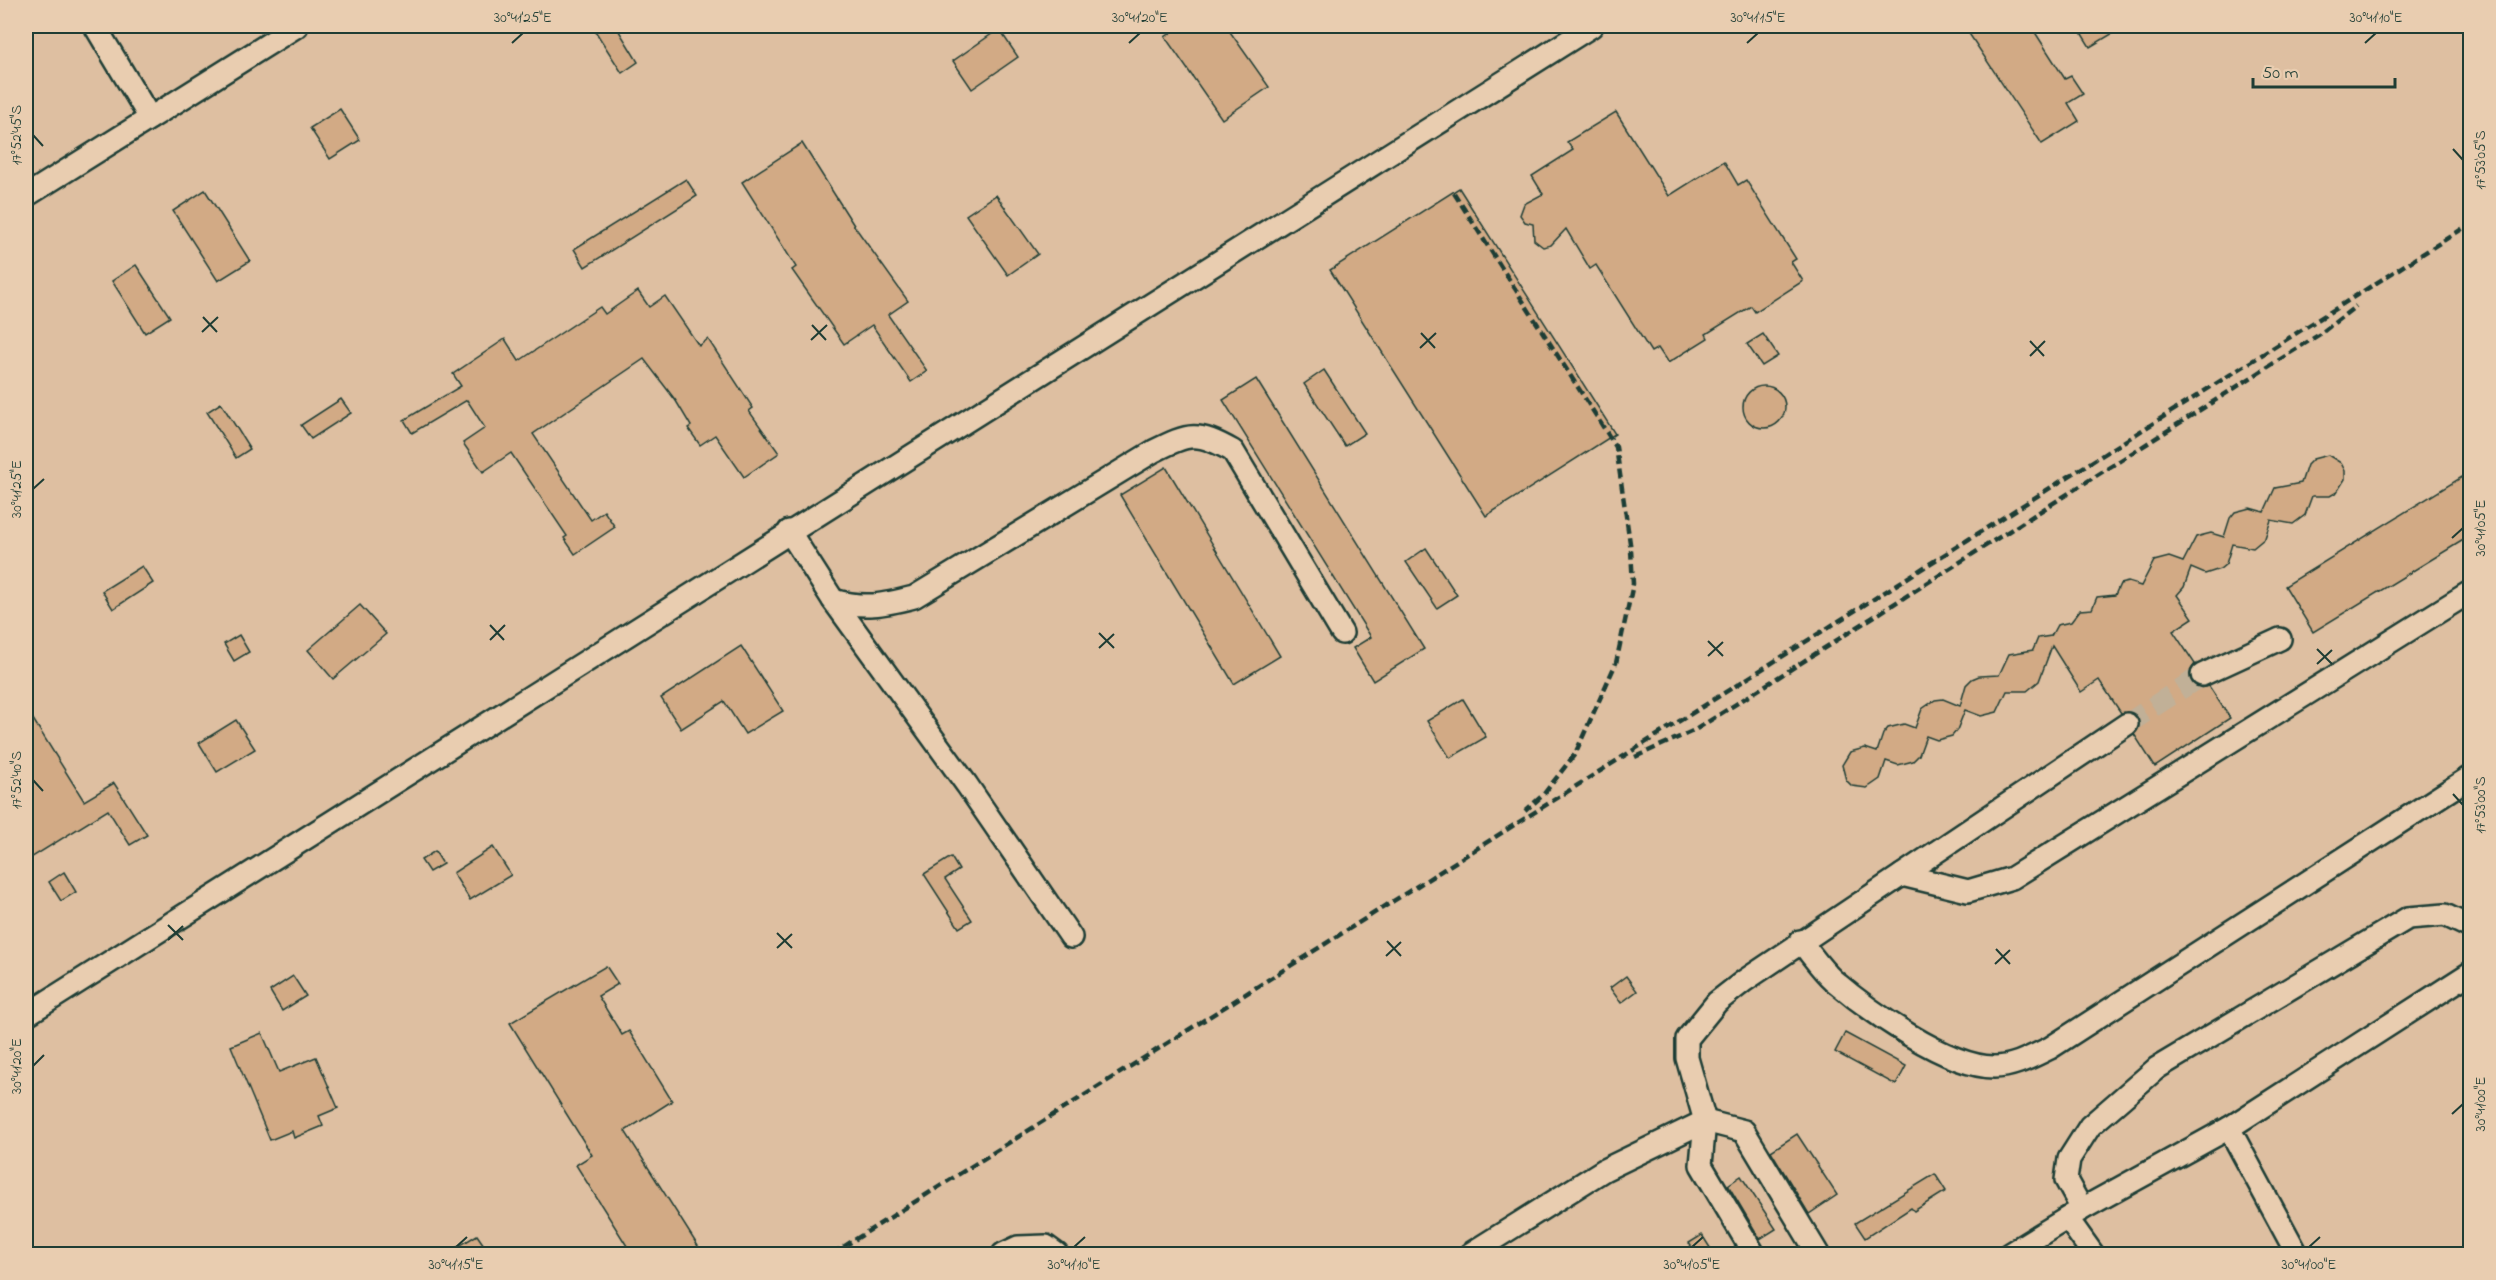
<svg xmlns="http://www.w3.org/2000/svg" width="2496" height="1280" font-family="'Indie Flower',sans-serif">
  <rect width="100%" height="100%" fill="#e9cdb0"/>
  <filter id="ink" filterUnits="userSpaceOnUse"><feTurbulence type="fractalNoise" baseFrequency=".0167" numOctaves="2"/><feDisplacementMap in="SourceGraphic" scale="12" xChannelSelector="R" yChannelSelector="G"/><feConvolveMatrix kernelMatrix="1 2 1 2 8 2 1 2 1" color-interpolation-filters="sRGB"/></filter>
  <g filter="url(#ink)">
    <rect fill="#debfa1" x="26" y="26" width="2444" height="1228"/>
    <g fill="#d2aa85" stroke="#1f3d34" stroke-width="1.5">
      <polygon points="592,26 616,26 638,62 622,73"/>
      <polygon points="1181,26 1226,26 1269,87 1222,119 1165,37"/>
      <polygon points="1964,26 2031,26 2065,79 2071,76 2083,94 2068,103 2079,121 2042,144"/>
      <polygon points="2077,26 2125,26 2090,47"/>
      <polygon points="999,29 1018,57 972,89 953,61"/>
      <polygon points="340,109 360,140 330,159 310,128"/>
      <polygon points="1616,112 1669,196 1724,161 1738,185 1746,180 1796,259 1791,262 1803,281 1755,312 1751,306 1706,334 1708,338 1668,363 1658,348 1651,352 1596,265 1590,269 1566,229 1551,245 1543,247 1534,240 1533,224 1525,222 1520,215 1524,204 1543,194 1532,176 1573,150 1567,142"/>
      <polygon points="802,143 855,227 908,301 888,315 927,371 911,382 872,325 844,344 792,270 796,267 742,182"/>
      <polygon points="686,179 697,196 585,267 574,249"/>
      <polygon points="1459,188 1615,434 1486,516 1330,270"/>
      <polygon points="205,190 250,261 218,281 173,211"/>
      <polygon points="996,195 1038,254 1008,275 966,215"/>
      <polygon points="136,265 170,317 145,333 112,281"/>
      <polygon points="638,291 649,307 665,296 699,346 708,339 753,408 749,411 779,453 744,477 715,435 700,445 688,428 691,426 676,401 644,359 533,434 591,520 604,511 615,527 575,554 564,538 567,536 511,453 483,472 463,443 485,428 467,400 412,433 404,420 461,386 453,374 505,339 519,361 600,307 605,314"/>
      <polygon points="1763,334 1778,356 1762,366 1747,344"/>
      <polygon points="1324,370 1365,433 1345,446 1304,384"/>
      <polygon points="1256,379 1424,649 1373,681 1353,648 1371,637 1223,400"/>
      <circle cx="1764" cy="407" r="21"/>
      <polygon points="341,399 351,413 311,439 301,425"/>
      <polygon points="221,403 250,449 236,458 207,412"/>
      <polygon points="2328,455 2341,463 2345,471 2345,479 2337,492 2330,496 2312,496 2305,515 2293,524 2271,520 2265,538 2253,548 2232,544 2226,564 2220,569 2205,574 2191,568 2184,587 2177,595 2193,618 2173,631 2195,664 2189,673 2190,680 2200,688 2209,686 2230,718 2155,767 2134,734 2140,724 2137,716 2132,712 2121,713 2099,680 2081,692 2052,646 2039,681 2027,691 2007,691 1997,712 1981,716 1965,710 1957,730 1952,736 1937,740 1926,736 1919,755 1913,761 1898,765 1886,761 1880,779 1867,788 1852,786 1846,780 1842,765 1850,752 1865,748 1877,752 1883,734 1888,728 1904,724 1915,728 1922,709 1935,700 1943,699 1960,706 1966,685 1972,679 1979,676 1999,675 2009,654 2033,650 2038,638 2051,636 2057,625 2071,622 2080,610 2092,609 2097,597 2115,595 2120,584 2128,582 2141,586 2154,561 2169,557 2183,562 2196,537 2211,533 2224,537 2230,518 2235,512 2250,508 2264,512 2275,488 2301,483 2307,465 2313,459"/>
      <polygon points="1166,467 1280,656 1234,684 1120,495"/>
      <polygon points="2470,472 2470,536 2313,632 2285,586"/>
      <polygon points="1426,548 1457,595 1437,608 1406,562"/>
      <polygon points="142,566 153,583 113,609 102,591"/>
      <polygon points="360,605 386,634 333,679 308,650"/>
      <polygon points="239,635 249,652 234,661 224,644"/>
      <polygon points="741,646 783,711 745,734 724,701 681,729 661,698"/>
      <polygon points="1463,699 1486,737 1450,758 1427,721"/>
      <polygon points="26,708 84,801 114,783 147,835 130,845 108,810 26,861"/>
      <polygon points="236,720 255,749 217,772 199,743"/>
      <polygon points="493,847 511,875 470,900 453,873"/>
      <polygon points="435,851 443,864 429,872 421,860"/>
      <polygon points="951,857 959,870 945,879 972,920 959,928 924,874"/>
      <polygon points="64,872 76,892 61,901 49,882"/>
      <polygon points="606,966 618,984 598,996 622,1035 629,1031 672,1101 625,1131 703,1254 632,1254 576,1165 592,1155 510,1023"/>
      <polygon points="293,976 306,996 282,1011 270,991"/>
      <polygon points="1626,976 1637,991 1621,1003 1610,988"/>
      <polygon points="262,1033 279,1072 316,1057 338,1108 319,1116 323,1126 294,1138 292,1131 270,1140 231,1046"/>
      <polygon points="1845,1033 1906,1066 1896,1085 1835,1052"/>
      <polygon points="1797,1134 1837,1195 1809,1214 1771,1151"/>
      <polygon points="1935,1174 1946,1191 1914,1211 1911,1208 1865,1238 1855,1223"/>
      <polygon points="1741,1176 1776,1229 1760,1239 1728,1185"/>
      <polygon points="477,1235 490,1254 446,1254"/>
      <polygon points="1702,1235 1714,1254 1696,1254 1689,1243"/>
    </g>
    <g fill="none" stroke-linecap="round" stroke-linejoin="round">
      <polyline stroke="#c1b097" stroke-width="21" stroke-dasharray="21 10" stroke-linecap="butt" points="2127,724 2202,675"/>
      <g stroke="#1f3d34" stroke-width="26">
        <g id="minor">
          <polyline points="95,26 150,118"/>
          <polyline points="26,196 297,26"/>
          <polyline points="789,531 833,600 967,785 1071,937"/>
          <path d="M 833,600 C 864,609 883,605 914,597 L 1154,451 C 1190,433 1197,431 1233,451 L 1342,633"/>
          <polyline points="2202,675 2280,639"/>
          <polyline points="1902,875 1968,891 2012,878 2470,592"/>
          <path d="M 1800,941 C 1811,954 1821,969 1833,980 C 1868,1010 1947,1067 1994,1067 C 2014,1067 2033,1056 2050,1048 L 2470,777"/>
          <polyline points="26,1015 1592,26"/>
          <polyline points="2229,1128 2297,1254"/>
          <polyline points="2082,1209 2066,1180 2069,1159 2090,1126 2157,1068 2408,918 2445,915 2470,927"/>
          <polyline points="2068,1219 2093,1254"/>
          <polyline points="1003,1254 1018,1247 1046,1246 1057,1254"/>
          <polyline points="1470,1254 1604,1170 1705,1121 1744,1131 1818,1254"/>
          <polyline points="1754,1254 1701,1165 1705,1121 1687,1058 1687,1039 1717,1002 1744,981 2127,724"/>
          <polyline points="2009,1254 2082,1209 2229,1128 2470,973"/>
        </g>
      </g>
      <use href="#minor" stroke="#e9cdb0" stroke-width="21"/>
      <g stroke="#1f3d34" stroke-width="4.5" stroke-dasharray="9 4.5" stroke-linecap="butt">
        <polyline points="1454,193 1616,447 1631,550 1633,584 1616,663 1575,754 1543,795 1525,811"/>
        <polyline points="1635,757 1695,730 2320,334 2356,306"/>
        <polyline points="832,1254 2470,224"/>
      </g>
    </g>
  </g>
  <path fill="none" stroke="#1f3d34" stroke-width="2" d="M 512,43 L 523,33M 1129,43 L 1140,33M 1747,43 L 1758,33M 2365,43 L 2376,33M 33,135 L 43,146M 2453,149 L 2463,160M 203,317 L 217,332M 812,325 L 826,340M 202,332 L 218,317M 1421,333 L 1435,348M 811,340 L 827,325M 2030,341 L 2044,356M 1420,348 L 1436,333M 2030,356 L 2045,341M 33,489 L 44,479M 2452,538 L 2463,528M 490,625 L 504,640M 1099,633 L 1114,648M 490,640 L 505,625M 1708,641 L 1723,656M 1099,648 L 1114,634M 2317,649 L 2332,664M 1708,656 L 1723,642M 2317,664 L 2332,650M 33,780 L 43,791M 2453,794 L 2463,805M 168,925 L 183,940M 777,933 L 792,948M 168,940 L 183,926M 1387,941 L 1401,956M 777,948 L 792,934M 1996,949 L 2010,964M 1386,956 L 1401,942M 1995,964 L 2010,950M 33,1066 L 44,1055M 2452,1114 L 2463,1104M 456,1247 L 467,1237M 1074,1247 L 1085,1237M 1692,1247 L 1703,1237M 2309,1247 L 2320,1237"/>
  <rect width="2496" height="1280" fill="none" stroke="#e9cdb0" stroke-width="66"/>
  <path d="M2253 78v9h142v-9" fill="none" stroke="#1f3d34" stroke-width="3"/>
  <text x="2262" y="78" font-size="18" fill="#1f3d34" stroke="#e9cdb0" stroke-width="4.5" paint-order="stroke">50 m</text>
  <rect x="33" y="33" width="2430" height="1214" fill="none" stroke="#1f3d34" stroke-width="2"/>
  <g font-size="15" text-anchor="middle" fill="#1f3d34">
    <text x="523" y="22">30°41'25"E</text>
    <text x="1140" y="22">30°41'20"E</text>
    <text x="1758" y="22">30°41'15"E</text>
    <text x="2376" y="22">30°41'10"E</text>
    <text transform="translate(16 135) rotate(-90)" y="5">17°52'45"S</text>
    <text transform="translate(2480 160) rotate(-90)" y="5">17°53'05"S</text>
    <text transform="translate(16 489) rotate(-90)" y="5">30°41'25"E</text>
    <text transform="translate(2480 528) rotate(-90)" y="5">30°41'05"E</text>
    <text transform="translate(16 780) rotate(-90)" y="5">17°52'40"S</text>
    <text transform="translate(2480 805) rotate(-90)" y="5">17°53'00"S</text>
    <text transform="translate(16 1066) rotate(-90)" y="5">30°41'20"E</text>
    <text transform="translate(2480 1104) rotate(-90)" y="5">30°41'00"E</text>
    <text x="456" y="1269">30°41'15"E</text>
    <text x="1074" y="1269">30°41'10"E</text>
    <text x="1692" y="1269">30°41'05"E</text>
    <text x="2309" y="1269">30°41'00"E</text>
  </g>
</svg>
